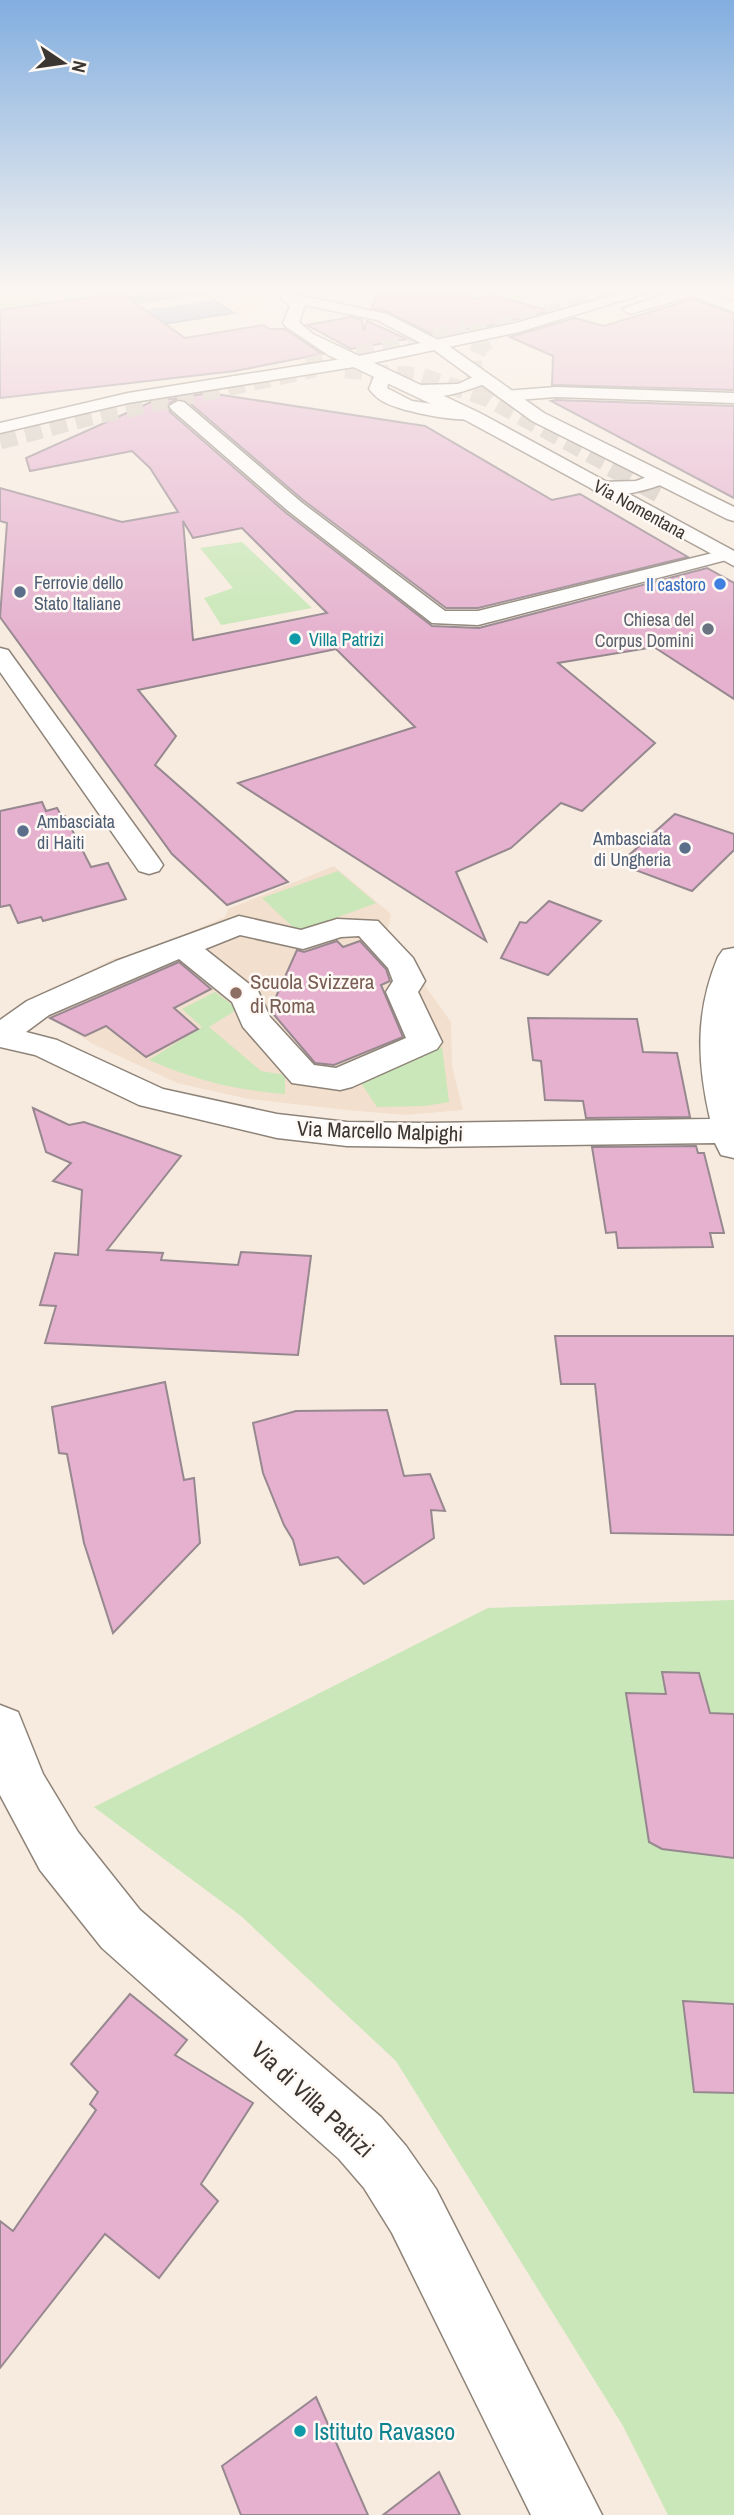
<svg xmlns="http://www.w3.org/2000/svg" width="734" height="2515" font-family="'Archivo Narrow',sans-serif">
  <rect width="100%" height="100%" fill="#f7ebdf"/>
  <polygon fill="#f2dfce" points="334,866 391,914 387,933 451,1022 452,1066 463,1110 405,1115 347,1110 249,1099 177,1083 93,1044 25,1002 115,958 135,955 225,917 228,909"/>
  <g fill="#c9e7b8">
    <polygon points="0,289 29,289 49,303 0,310"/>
    <polygon points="51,289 186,289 127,297 112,294 67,300"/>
    <polygon points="454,289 561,289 516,301 493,295 477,299"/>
    <polygon points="242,542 312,608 221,625 204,598 233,588 200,548"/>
    <polygon points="338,871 376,903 298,932 262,898"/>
    <path d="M 215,992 L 238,1009 L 209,1027 L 261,1071 L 285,1075 L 285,1094 C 231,1089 198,1081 149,1060 L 202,1027 L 182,1009 Z"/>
    <polygon points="442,1047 449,1102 425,1106 377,1107 359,1080"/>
    <polygon points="734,1600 734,2515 668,2515 623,2426 396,2061 241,1916 94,1807 488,1608"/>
  </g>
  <polygon fill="#ede4be" points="259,293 269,299 270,306 238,316 232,312 235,309 223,306 226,304 213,300"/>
  <polygon fill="#8aa6d1" stroke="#7284a1" stroke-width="2" points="186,289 196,289 234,313 164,324 127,298"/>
  <polygon fill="#f7ebdf" points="205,295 214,300 145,310 136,304"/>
  <g fill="#e5b1ce" stroke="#978890" stroke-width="2" fill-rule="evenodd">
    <polygon points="402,289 436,289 451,296 463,294 476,299 493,295 550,311 488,326 432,334 388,312 372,308 377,293"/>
    <polygon points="112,294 124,295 185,338 263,325 270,329 285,329 322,354 235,371 0,398 0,310"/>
    <polygon points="693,299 734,314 734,390 552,385 553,356 510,337 575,318 604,326"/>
    <polygon points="351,317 362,320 364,331 367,321 407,339 351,349 307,325"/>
    <path d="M 209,393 L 425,426 L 552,500 L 580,494 L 688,557 L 478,608 L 446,608 L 303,500 L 186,400 L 177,399 L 168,404 L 170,412 L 285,512 L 432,626 L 479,628 L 707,568 L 734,583 L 734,699 L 654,647 L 558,663 L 655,743 L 582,811 L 561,803 L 511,848 L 456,872 L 486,941 L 238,783 L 415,727 L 336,649 L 138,690 L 176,736 L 155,765 L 288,882 L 227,905 L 172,854 L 0,617 L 7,523 L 0,521 L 0,488 L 122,522 L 178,512 L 150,468 L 132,451 L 30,471 L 26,458 L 151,402 ZM 183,521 L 193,538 L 242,528 L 327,613 L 193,640 Z"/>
    <polygon points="556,400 734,406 734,498 551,401"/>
    <polygon points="42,802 46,811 57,808 62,817 65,816 91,867 108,863 126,899 43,921 41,917 18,923 10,905 0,907 0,811"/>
    <polygon points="675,814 734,834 734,850 692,891 619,864"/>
    <polygon points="549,901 601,921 548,975 501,958 520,922 526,923"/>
    <polygon points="337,941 343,947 360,941 386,969 390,981 381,985 403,1037 334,1065 315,1063 270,1010 297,950 304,952"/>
    <polygon points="179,962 211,989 174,1008 198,1029 146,1057 106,1026 85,1036 50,1018"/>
    <polygon points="528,1018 637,1019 643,1052 677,1053 690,1117 586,1118 583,1101 545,1100 541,1061 533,1060"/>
    <polygon points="33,1108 69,1125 84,1122 181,1156 107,1250 163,1253 161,1260 238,1265 241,1252 311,1256 298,1355 45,1343 56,1306 40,1305 55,1253 78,1255 82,1190 53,1181 71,1163 46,1152"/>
    <polygon points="696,1146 698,1153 704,1153 724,1233 710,1233 713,1247 618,1248 616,1232 606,1233 592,1147"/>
    <polygon points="555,1336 734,1336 734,1535 611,1533 595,1384 561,1384"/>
    <polygon points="165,1382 184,1480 194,1478 200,1543 113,1633 84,1543 67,1454 59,1453 52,1407"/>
    <polygon points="387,1410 404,1476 430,1474 445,1511 431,1510 434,1538 364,1584 338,1557 300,1565 293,1540 284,1525 263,1473 253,1423 296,1411"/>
    <polygon points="662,1672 699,1673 710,1713 734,1714 734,1858 662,1849 649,1842 626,1693 666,1694"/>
    <polygon points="130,1994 187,2040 175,2055 253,2103 201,2184 218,2201 159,2278 105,2234 0,2368 0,2221 13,2231 96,2110 90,2104 98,2092 71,2064"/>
    <polygon points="683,2001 734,2004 734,2093 694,2092"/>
    <polygon points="316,2397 368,2515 241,2515 222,2466"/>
    <polygon points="439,2472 460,2515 383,2515"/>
  </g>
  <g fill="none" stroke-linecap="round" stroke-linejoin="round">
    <g stroke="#d1c7bc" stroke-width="17" stroke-dasharray="17 9" stroke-linecap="butt">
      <polyline points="445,339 520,322 630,289"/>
      <polyline points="488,341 480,347 473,361 475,376 489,399 615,468"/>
      <polyline points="307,366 466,329"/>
      <polyline points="345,370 421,376 489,399"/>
      <polyline points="0,441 91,417 315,369"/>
    </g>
    <polyline stroke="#d1c7bc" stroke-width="22" stroke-dasharray="22 10" stroke-linecap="butt" points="612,466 665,495"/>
    <g stroke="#8e8378" stroke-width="3">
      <g id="minor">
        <polygon points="635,289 659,289 519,332 354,367 128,403 0,433 0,423 128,393 354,357 516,323"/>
        <polygon points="681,289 702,289 734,302 734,312 692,296 630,314 622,309"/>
        <path d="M 383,369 L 391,374 L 387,388 L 412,401 L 473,410 L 482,415 C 471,427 401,411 386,403 C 379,400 374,395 369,389 L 375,374 Z"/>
        <path d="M 482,373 L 491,378 L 488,382 C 471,390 426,406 411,390 L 420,385 L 458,384 Z"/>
        <polygon points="556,387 734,393 734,403 556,397 506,401 497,396 506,391"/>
        <polygon points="178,401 184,402 301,502 445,611 478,611 725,550 733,551 734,558 478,625 432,623 287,510 172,410 169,406"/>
        <path d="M 661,472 L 671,478 L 668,482 C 651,489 604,504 591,488 L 601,482 L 636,481 Z"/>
        <polygon points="0,648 8,650 159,859 163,865 159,871 149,874 139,871 0,672"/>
        <path d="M 239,916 L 301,930 L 337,919 L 378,921 L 413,958 L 425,981 L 418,992 L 442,1042 L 437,1049 L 352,1087 L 340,1090 L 292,1083 L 243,1027 L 232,1002 L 179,959 L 49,1015 L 26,1032 L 57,1040 L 163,1089 L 277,1114 L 347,1122 L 426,1123 L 710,1119 C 697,1062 695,1012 718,957 L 723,950 L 734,948 L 734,1158 L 721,1155 L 715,1143 L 426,1147 L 347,1146 L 277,1138 L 139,1105 L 35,1055 L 0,1047 L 0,1020 L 27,1001 L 116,961 ZM 240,935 L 303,949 L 341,937 L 359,936 L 388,968 L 393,981 L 386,992 L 406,1038 L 336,1068 L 314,1065 L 270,1017 L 258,991 L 205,949 Z"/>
        <polygon points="0,1705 18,1712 43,1774 78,1832 140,1910 381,2117 406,2146 436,2189 602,2515 531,2515 392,2233 364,2188 339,2159 102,1948 40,1870 0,1795"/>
      </g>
    </g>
    <g stroke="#8e8378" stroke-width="3">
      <polygon id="major" points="272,289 290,289 299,295 387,314 446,344 544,413 734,507 734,521 727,519 532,421 434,350 377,320 305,305 299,322 313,334 480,413 734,551 734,566 467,421 328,355 285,326 283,323 290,306"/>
    </g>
    <use href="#minor" fill="#fff" fill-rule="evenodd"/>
    <use href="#major" fill="#fff" fill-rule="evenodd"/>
  </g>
  <linearGradient id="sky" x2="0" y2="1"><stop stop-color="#82aedf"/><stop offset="0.45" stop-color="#fbf6f1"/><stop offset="1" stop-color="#fbf6f1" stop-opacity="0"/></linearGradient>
  <rect width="734" height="641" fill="url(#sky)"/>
  <circle fill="#3f7fe0" stroke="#fff9f5" stroke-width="2.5" cx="720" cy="584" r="7"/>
  <g fill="#5c6f8a" stroke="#fff9f5" stroke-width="2.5">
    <circle cx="20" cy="592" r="7"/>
    <circle cx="23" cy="831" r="7"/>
    <circle cx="685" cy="848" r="7"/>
  </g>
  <circle fill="#6b7280" stroke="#fff9f5" stroke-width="2.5" cx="708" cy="629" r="7"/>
  <g fill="#0f9aa8" stroke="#fff9f5" stroke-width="2.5">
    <circle cx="295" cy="639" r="7"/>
    <circle cx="300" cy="2431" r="7"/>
  </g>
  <circle fill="#8d6e63" stroke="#fff9f5" stroke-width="2.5" cx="236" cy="993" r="7"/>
  <g text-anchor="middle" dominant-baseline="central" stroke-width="5" stroke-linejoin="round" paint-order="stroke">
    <g font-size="18" fill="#3b3631" stroke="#fff9f5">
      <text transform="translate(640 509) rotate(29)">Via Nomentana</text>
    </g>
    <g font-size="18" fill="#4e5e75" stroke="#fff9f5" text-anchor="start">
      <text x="34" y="582">Ferrovie dello<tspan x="34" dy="21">Stato Italiane</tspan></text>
      <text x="37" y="821">Ambasciata<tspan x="37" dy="21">di Haiti</tspan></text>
      <text x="671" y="838" text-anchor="end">Ambasciata<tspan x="671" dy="21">di Ungheria</tspan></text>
    </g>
    <g font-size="18" fill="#366cbe" stroke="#fff9f5" text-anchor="end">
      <text x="706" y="584">Il castoro</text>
    </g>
    <g font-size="18" fill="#5b616d" stroke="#fff9f5" text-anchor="end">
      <text x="694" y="619">Chiesa del<tspan x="694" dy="21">Corpus Domini</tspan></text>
    </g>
    <g font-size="18" fill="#0d838f" stroke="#fff9f5" text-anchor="start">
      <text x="309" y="639">Villa Patrizi</text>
    </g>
    <g font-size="21" fill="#785e54" stroke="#fff9f5" text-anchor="start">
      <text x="250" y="981">Scuola Svizzera<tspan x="250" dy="24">di Roma</tspan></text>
    </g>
    <g font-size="21" fill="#3b3631" stroke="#fff9f5">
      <text transform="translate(380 1131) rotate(2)">Via Marcello Malpighi</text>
    </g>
    <g font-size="24" fill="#3b3631" stroke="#fff9f5">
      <text transform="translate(313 2099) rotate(43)">Via di Villa Patrizi</text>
    </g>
    <g font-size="24" fill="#0d838f" stroke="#fff9f5" text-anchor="start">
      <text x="314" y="2431">Istituto Ravasco</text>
    </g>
  </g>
  <g transform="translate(63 63) rotate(103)" stroke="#fff9f5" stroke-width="5" paint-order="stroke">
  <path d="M0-5L12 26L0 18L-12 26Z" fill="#3b3631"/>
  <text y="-10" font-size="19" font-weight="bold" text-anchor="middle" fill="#3b3631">N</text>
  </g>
</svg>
